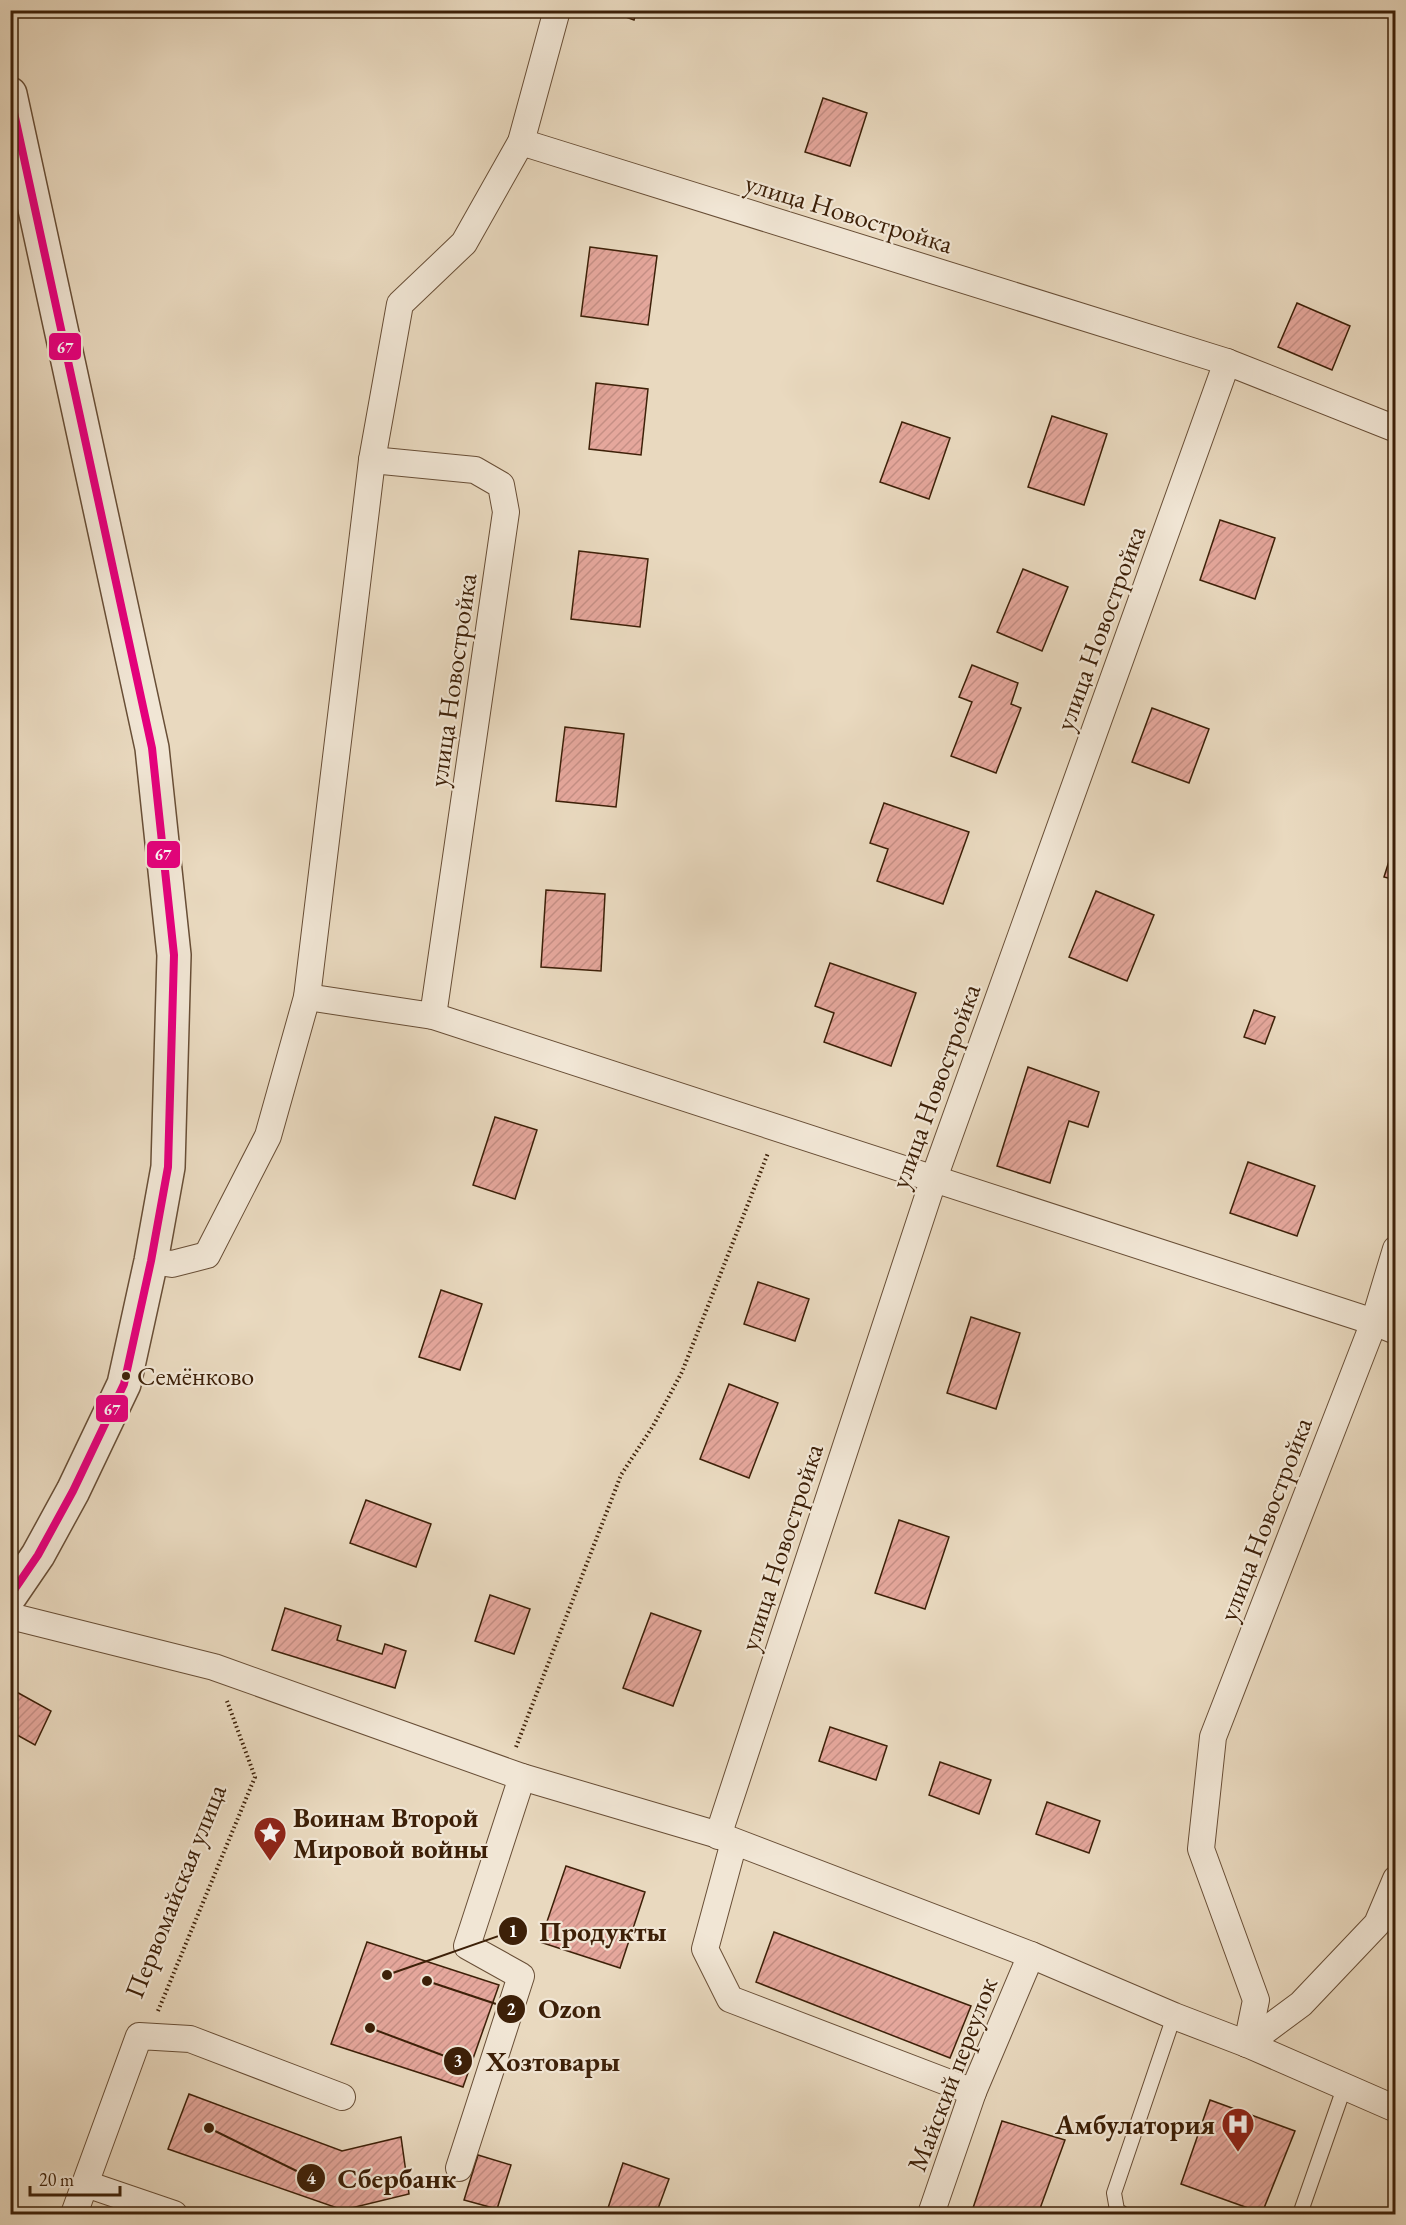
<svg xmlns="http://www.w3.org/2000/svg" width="1406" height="2225" font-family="'EB Garamond',serif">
  <defs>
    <pattern id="building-hatch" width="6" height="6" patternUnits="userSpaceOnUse" patternTransform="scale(1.5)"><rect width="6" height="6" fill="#e5a79c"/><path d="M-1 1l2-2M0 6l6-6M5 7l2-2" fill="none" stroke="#c58f85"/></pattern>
  </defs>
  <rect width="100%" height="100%" fill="#e9d9bf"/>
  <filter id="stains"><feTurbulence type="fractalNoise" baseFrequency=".00333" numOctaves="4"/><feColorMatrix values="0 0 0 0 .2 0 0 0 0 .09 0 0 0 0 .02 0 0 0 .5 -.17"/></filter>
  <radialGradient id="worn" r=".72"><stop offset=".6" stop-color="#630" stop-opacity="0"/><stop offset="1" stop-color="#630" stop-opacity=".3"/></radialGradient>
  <g fill="url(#building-hatch)" stroke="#3d2008" stroke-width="1.5">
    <polygon points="607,10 637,10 634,20"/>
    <polygon points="823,98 867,113 850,166 805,152"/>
    <polygon points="590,247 657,256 648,325 581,316"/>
    <polygon points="1297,303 1350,326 1332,370 1278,347"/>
    <polygon points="596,383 648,389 641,455 589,449"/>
    <polygon points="1052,416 1107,434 1084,505 1028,487"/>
    <polygon points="902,422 950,438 929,499 880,482"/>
    <polygon points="1220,520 1275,538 1255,599 1200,580"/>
    <polygon points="579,551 648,559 640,627 571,619"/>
    <polygon points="1023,569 1068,587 1042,651 997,632"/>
    <polygon points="972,665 1018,683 1011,704 1021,708 996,773 951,756 972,702 959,697"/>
    <polygon points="1152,708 1209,729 1189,783 1132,762"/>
    <polygon points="565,727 624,734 616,807 556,801"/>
    <polygon points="884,803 969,832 943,904 877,881 888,849 870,843"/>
    <polygon points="1396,839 1396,880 1384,877"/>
    <polygon points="546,890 605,894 601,971 541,967"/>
    <polygon points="1096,891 1154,915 1127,981 1069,957"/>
    <polygon points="830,963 916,993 891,1066 824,1042 834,1013 815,1006"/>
    <polygon points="1254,1010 1275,1017 1265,1044 1244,1037"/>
    <polygon points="1028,1067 1099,1092 1088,1127 1069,1121 1050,1183 997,1166"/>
    <polygon points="495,1117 537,1130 515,1199 473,1185"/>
    <polygon points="1248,1162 1315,1186 1297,1236 1230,1213"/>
    <polygon points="758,1282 809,1299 795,1341 744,1324"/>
    <polygon points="441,1290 482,1304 460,1370 419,1357"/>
    <polygon points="971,1317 1020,1333 996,1409 947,1393"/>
    <polygon points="729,1384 778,1403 749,1478 700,1459"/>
    <polygon points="366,1500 431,1524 416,1567 350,1543"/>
    <polygon points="899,1520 949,1537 925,1609 875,1593"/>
    <polygon points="490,1595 530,1609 514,1654 475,1641"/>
    <polygon points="285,1608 341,1626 337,1640 382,1654 385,1644 406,1651 395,1688 272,1650"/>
    <polygon points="651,1613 701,1631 673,1706 623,1688"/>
    <polygon points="13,1690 51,1711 35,1745 10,1731 10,1694"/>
    <polygon points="830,1727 887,1746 876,1780 819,1761"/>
    <polygon points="940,1762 991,1780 979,1814 929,1795"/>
    <polygon points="1047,1802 1100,1821 1089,1853 1036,1834"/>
    <polygon points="566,1866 645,1892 620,1968 540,1942"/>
    <polygon points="774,1932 971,2006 950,2058 756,1982"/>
    <polygon points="367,1942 499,1985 463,2087 331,2044"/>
    <polygon points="189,2094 342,2151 401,2137 409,2194 343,2210 168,2149"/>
    <polygon points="1210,2100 1295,2131 1262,2213 1181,2184"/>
    <polygon points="1002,2121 1065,2140 1038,2214 971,2214"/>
    <polygon points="478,2155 511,2165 497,2209 464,2200"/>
    <polygon points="623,2163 669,2179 656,2214 606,2214"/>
  </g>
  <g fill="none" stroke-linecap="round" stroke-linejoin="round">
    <g stroke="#684e36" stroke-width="16">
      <g id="service">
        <polyline points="1123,2214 1117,2210 1114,2193 1174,2016"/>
        <polyline points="1300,2214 1344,2088"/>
      </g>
    </g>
    <g stroke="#684e36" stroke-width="28">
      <g id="minor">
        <polyline points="521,142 1227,362 1396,429"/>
        <polyline points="372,460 475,470 501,485 506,512 433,1016"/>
        <polyline points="307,997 433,1016 1374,1322 1396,1331"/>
        <polyline points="151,1261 172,1264 207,1255 268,1136 307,997 372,460 400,304 464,243 521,142 557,10"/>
        <polyline points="10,1616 214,1667 522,1777 715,1834 1031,1955 1174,2016 1247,2044 1396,2109"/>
        <polyline points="718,1836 934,1178 1227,362"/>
        <polyline points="734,1842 705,1949 730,1999 973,2092"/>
        <polyline points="1247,2044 1256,2000 1201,1849 1213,1737 1374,1322 1396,1249"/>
        <polyline points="1247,2044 1301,2004 1377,1924 1396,1879"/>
        <polyline points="459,2168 521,1976 467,1946 522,1777"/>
        <polyline points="86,2184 174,2214"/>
        <polyline points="74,2214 139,2036 190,2039 342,2097"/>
        <polyline points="931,2214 973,2092 1031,1955"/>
      </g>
    </g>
    <g stroke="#684e36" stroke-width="36">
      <polyline id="tertiary" points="10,94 152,748 174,955 168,1167 151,1261 124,1384 73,1491 38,1555 10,1596"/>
    </g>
    <g stroke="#3d2008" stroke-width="4" stroke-dasharray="1.5 3" stroke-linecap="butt">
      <polyline points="516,1747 621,1475 653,1426 682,1372 768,1153"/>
      <polyline points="158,2011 255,1777 227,1701"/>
    </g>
    <use href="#service" stroke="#f1e6d5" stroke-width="14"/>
    <use href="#minor" stroke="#f1e6d5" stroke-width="26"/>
    <use href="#tertiary" stroke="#f1e6d5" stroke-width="33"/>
    <g stroke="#f1e6d5" stroke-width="12">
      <polyline id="bus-1" points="10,94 152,748 174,955 168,1167 151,1261 124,1384 73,1491 38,1555 10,1596"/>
    </g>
    <use href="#bus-1" stroke="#e5007d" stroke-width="8"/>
  </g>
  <defs>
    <g id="sight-pin" transform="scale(1.725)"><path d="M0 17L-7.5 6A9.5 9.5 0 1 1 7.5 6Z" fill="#8f2418" stroke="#f1e6d5"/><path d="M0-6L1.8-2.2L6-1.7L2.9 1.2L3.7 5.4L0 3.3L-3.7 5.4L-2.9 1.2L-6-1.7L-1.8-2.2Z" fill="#fff"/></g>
    <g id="hospital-pin" transform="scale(1.725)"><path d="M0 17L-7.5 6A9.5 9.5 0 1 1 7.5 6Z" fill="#8f2418" stroke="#f1e6d5"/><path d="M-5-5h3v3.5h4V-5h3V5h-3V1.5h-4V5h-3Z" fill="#fff"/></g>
  </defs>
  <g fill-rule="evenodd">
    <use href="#sight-pin" x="270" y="1833"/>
    <use href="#hospital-pin" x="1238" y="2124"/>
  </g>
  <circle fill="#3d2008" stroke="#f1e6d5" stroke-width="2" cx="126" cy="1376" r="5"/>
  <g text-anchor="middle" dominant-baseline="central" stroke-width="4.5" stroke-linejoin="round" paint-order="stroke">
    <g font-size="26" fill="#3d2008" stroke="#f1e6d5" text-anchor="start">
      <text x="137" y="1376">Семёнково</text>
    </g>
    <g font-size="27" fill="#3d2008" stroke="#f1e6d5">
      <text transform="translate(849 213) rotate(17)">улица Новостройка</text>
      <text transform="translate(1100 628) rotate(-70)">улица Новостройка</text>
      <text transform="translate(452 680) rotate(-82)">улица Новостройка</text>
      <text transform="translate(935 1086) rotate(-70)">улица Новостройка</text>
      <text transform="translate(1265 1519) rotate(-69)">улица Новостройка</text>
      <text transform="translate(781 1547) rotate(-72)">улица Новостройка</text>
      <text transform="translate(175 1891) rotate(-68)">Первомайская улица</text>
      <text transform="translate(952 2074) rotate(-69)">Майский переулок</text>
    </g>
    <g font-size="27" font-weight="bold" fill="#3d2008" stroke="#f1e6d5" text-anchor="start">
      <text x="293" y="1817">Воинам Второй<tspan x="293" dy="31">Мировой войны</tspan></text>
      <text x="1215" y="2124" text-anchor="end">Амбулатория</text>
    </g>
  </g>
  <path fill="none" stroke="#3d2008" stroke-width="2" d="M387 1975L513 1931M427 1981L511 2009M370 2028L458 2061M209 2128L311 2178"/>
  <g fill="#3d2008" stroke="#f1e6d5" stroke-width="2">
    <circle cx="387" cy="1975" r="6"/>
    <circle cx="427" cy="1981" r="6"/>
    <circle cx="370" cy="2028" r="6"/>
    <circle cx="209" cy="2128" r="6"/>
    <circle cx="513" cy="1931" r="15"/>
    <circle cx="511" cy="2009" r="15"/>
    <circle cx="458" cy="2061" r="15"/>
    <circle cx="311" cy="2178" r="15"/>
  </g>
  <g font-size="18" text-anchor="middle" font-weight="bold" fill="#fff">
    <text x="513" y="1937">1</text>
    <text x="511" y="2015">2</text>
    <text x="458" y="2067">3</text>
    <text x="311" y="2184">4</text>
  </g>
  <g font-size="28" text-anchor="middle" font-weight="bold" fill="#3d2008" stroke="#f1e6d5" stroke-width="4.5" stroke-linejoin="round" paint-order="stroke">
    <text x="603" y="1941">Продукты</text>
    <text x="570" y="2018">Ozon</text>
    <text x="553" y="2071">Хозтовары</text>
    <text x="397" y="2188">Сбербанк</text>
  </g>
  <g stroke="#f1e6d5" stroke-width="2">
    <rect x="48" y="332" width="34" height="29" rx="6" fill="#e5007d"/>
    <rect x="146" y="840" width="35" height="29" rx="6" fill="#e5007d"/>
    <rect x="95" y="1394" width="34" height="29" rx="6" fill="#e5007d"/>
  </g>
  <g font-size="16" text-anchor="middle" font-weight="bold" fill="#fff">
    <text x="65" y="353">67</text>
    <text x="163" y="860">67</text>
    <text x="112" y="1415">67</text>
  </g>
  <rect width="1406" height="2225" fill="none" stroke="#e9d9bf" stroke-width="36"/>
  <rect x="12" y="12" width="1382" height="2201" fill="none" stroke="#3d2008" stroke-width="3"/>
  <rect x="18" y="18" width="1370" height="2189" fill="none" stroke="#3d2008" stroke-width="1.5"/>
  <path d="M30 2186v9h90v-9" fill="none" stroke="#3d2008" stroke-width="3"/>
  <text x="39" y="2186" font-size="18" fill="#3d2008" stroke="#f1e6d5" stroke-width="4.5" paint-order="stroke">20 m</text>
  <rect width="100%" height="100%" filter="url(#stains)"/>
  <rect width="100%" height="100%" fill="url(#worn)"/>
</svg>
